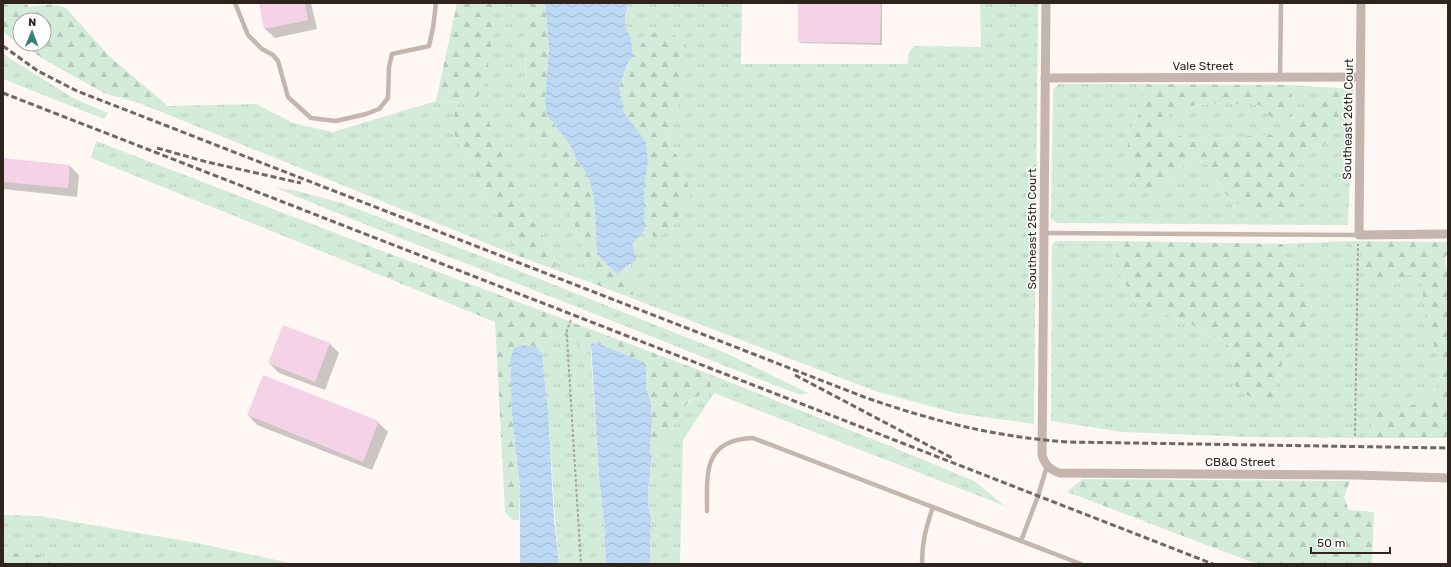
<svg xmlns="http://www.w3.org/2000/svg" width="1451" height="567" font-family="Rubik,sans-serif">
  <defs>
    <pattern id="grass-tufts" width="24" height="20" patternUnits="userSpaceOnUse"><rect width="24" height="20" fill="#d3ecda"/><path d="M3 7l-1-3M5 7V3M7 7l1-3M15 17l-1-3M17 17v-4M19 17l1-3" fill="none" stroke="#b5cabb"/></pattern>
    <pattern id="forest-firs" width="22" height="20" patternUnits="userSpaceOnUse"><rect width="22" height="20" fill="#d3ecda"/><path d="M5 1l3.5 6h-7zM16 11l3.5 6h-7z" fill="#b5cabb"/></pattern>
    <pattern id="water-waves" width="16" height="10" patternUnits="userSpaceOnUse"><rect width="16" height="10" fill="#bcd8f4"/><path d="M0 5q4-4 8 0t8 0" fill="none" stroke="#a2b9d1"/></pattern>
  </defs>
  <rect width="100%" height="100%" fill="#fef7f4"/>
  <g fill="url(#grass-tufts)">
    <polygon points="494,3 529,3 531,18 526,50 525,85 520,111 526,129 544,147 555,184 571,215 585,255 592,283 556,270 554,256 536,226 523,209 506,168 452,130 518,256 139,103 154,106 161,100 168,106 256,104 293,123 333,132 436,101 456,102 493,32"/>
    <path d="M 629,3 L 742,3 L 741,64 L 904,64 L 908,63 C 908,54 908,51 915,46 L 981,47 L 980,3 L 1038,3 L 1034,424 L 955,413 L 875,391 L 626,296 L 634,294 L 618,274 L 631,265 L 632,244 L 644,231 L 656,238 L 683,164 L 670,146 L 667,117 L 636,51 L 633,56 L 631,37 L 626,30 L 625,22 L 625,15 Z"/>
    <polygon points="3,52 8,57 73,98 108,113 104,119 3,79"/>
    <polygon points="1058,84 1140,84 1145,104 1127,135 1165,191 1174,171 1196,158 1210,166 1222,191 1300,189 1292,168 1302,157 1323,146 1339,124 1352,121 1348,225 1057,223 1051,219 1053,90"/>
    <polygon points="1289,85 1354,89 1327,91 1314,111 1288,133 1189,141 1166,126 1169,111 1188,106 1233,102 1260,105 1294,103"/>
    <polygon points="96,141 377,249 365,251 364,260 370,271 91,158"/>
    <path d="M 276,188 L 294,190 L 342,203 L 517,270 L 726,353 L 808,393 L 801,395 C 718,364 637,330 554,298 C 461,261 368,227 276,188 Z"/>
    <polygon points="1056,241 1117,241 1116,266 1127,287 1142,305 1210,332 1237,351 1233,366 1270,406 1287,347 1308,328 1311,303 1286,259 1283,244 1347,241 1361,252 1361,265 1396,282 1409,274 1421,281 1443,373 1436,388 1422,404 1378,411 1367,438 1249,437 1123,432 1051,421 1052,245"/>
    <polygon points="563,335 575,341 591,356 599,477 604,521 606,564 559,564 555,519 548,410 542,354 547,340"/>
    <polygon points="699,370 890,446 974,481 1005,506 714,393 683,440 680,564 650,564 651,518 648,504 648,491 652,455 650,451 666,438 682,408 701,393 710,380"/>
    <polygon points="3,515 40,516 197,543 295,564 73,564 71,562 3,553"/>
  </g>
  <g fill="url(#forest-firs)" fill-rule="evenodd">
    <path d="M 3,3 L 25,3 L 29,7 C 43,5 53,3 66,8 L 108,55 L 161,100 L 155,106 L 139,103 L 104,93 L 50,63 L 9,37 L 3,32 ZM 20,20 L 44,20 L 44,44 L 20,44 Z"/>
    <path d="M 457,3 L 494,3 L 493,32 L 486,78 L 478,97 C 465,103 451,102 436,101 Z"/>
    <polygon points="529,3 545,3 549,47 545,102 547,115 570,145 577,160 590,180 590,184 593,192 595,211 597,254 609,267 618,274 632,278 637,286 634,294 626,296 592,283 585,255 571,215 555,184 544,147 526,129 520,111 525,85 526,50 531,18"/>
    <polygon points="662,27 686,44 679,106 667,117 670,146 683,164 690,196 670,230 656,238 644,231 644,185 648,163 624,113 619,87 628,63 636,51 646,39"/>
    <path d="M 1140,84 L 1289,85 L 1294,103 L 1290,117 L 1276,123 L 1260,105 C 1229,102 1199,102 1170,111 L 1166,126 L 1189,141 L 1287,133 L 1314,111 L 1312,104 L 1327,91 L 1354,89 L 1352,121 L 1339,124 L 1323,146 L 1302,157 L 1292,168 L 1300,189 L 1298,210 L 1278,213 L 1246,210 L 1222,191 L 1210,166 L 1196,158 L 1174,171 L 1165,191 L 1147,193 L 1130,170 L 1127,135 L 1145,104 Z"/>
    <polygon points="472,110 487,117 523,209 536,226 554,256 556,270 518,256 452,130 455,112"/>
    <polygon points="1117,241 1283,244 1286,259 1311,303 1308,328 1287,347 1270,407 1239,391 1230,377 1237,351 1210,332 1142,305 1127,287 1116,266"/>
    <polygon points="1347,241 1448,242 1448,254 1445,257 1448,278 1448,438 1367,438 1378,411 1422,403 1436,388 1443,373 1427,325 1421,281 1409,274 1396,282 1371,280 1361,265 1361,252"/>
    <path d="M 377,249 L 699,370 L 710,380 L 712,392 C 684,395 680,416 667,436 C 663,442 656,447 650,451 L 652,420 L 651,403 L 646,388 L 646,371 L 601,344 L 591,343 L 591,356 L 575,341 L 563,335 L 547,340 L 542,354 L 536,347 L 524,345 L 510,361 L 512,416 L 520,488 L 519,520 L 512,520 L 505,512 L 495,322 L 370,271 L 364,260 L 365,251 Z"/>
    <polygon points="1083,479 1350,481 1344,497 1349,510 1374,512 1372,564 1257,564 1067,492"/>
    <polygon points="3,553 26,553 71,562 73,564 3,564"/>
  </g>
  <g fill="url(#water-waves)">
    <polygon points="545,3 629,3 625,15 625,22 626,30 631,37 633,56 628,63 619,87 624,113 646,142 648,163 644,185 644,231 632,244 637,259 618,274 609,267 597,254 595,211 593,193 590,184 590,180 577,160 570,145 547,115 545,102 549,47"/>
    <polygon points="591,343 601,344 606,347 643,362 646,371 646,388 651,403 652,420 650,451 652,455 648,491 648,504 651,518 650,564 606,564 604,521 599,477"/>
    <polygon points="524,345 536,347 542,354 548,410 554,519 559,564 520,564 520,488 512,416 510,361 514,348"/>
  </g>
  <g fill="#0003">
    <polygon points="260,3 311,3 317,29 275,38 265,29"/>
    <polygon points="799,3 882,3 882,45 801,43 799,41"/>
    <polygon points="3,159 70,166 79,175 77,197 3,189"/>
    <polygon points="330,344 339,353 325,390 279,373 269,363"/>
    <polygon points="248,415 378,422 388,432 372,470 257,425"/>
  </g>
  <g fill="#f6d2e8">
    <polygon points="259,3 305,3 308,20 264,29"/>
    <polygon points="798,3 881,3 880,43 798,42"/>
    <polygon points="3,158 70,165 68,188 3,182"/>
    <polygon points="283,325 330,343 315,382 268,363"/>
    <polygon points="263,375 379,421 363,462 247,415"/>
  </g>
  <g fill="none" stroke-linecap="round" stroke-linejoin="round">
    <g stroke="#ada3a0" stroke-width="2" stroke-dasharray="3 2" stroke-linecap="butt">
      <polyline points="571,320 567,330 567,338 581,564"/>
      <polyline points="1355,436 1358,244"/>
    </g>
    <g stroke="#c5b5ad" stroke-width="4.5">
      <polyline points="235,3 248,35 262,49 273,55 278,61 288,97 311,118 336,121 366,114 379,109 388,98 389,67 392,54 429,46 433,28 436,3"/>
      <polyline points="1280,77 1281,3"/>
      <polyline points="1044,233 1359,235"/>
      <path d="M 707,511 C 707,472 703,440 753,438 L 1081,564"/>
      <polyline points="1021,541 1038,496 1047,466"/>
      <path d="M 922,564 C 922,542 926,527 933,507"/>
    </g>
    <g stroke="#c5b5ad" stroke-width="9">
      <path d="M 1046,3 L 1042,455 C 1045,465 1050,470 1060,473 L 1356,475 L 1448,478"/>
      <polyline points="1361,3 1359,235 1448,234"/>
      <polyline points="1045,78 1360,77"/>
    </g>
    <g stroke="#716661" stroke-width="3" stroke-dasharray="6 3" stroke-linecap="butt">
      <path d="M 3,46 L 38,71 L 77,91 L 864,397 C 933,421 995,437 1068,442 L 1448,448"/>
      <polyline points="3,93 1213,564"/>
      <polyline points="157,148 207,162 301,183"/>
      <polyline points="795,375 954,459"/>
    </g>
  </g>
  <g text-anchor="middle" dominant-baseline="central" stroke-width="3" stroke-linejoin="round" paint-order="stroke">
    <g font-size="12" fill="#30231e" stroke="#fff">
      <text x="1203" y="66">Vale Street</text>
      <text transform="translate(1348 119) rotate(-89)">Southeast 26th Court</text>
      <text transform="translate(1032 229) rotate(-90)">Southeast 25th Court</text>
      <text x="1240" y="462">CB&amp;Q Street</text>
    </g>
  </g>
  <rect width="1451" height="567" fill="none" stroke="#30231e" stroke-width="8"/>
  <g transform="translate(32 32) rotate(1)"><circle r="19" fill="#ffffff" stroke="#aca7a5"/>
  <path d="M0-3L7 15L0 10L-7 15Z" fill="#357e7d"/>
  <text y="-6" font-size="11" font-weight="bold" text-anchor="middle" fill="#30231e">N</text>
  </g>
  <path d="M1311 547v6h79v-6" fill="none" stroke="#30231e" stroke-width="2"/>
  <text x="1317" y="547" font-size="12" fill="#30231e" stroke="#ffffff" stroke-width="3" paint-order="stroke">50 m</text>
</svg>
